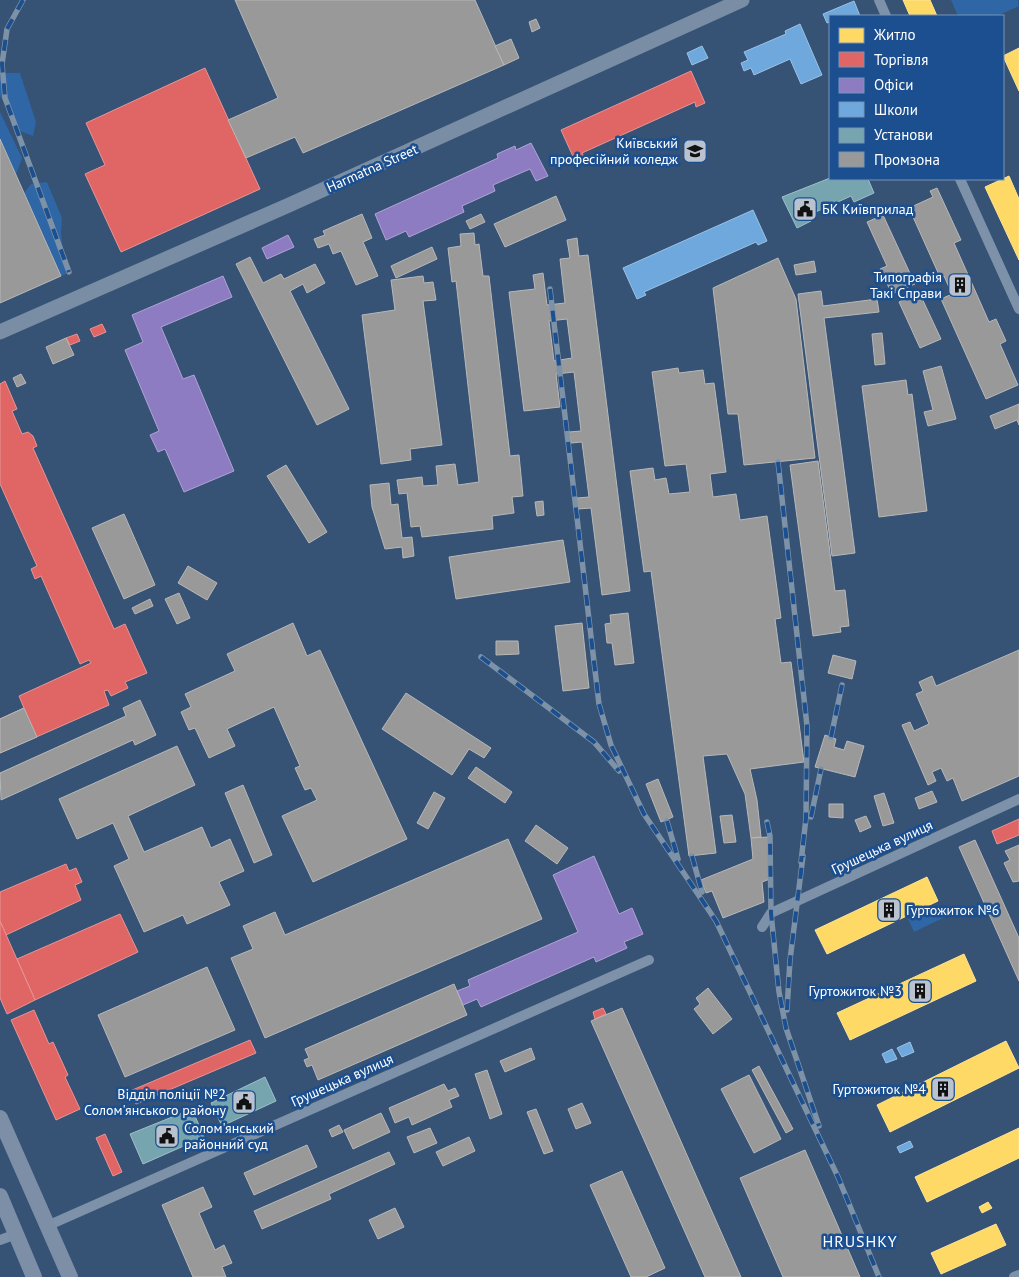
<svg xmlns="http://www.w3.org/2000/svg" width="1019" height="1277" font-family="'PT Sans',sans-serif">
  <rect width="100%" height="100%" fill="#365274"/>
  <g fill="#2f66a5">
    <polygon points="951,0 1018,0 1019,6 997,16 958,16"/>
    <polygon points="7,73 20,73 36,122 33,136 20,131 0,96 0,77"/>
    <polygon points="0,112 22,158 16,175 0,139"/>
    <polygon points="47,182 62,218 61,233 66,274 61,276 24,193 31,184"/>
    <polygon points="939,905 945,917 914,932 908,919"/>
  </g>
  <g fill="#ffd966" stroke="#ffe494">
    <polygon points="903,0 930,0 937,16 910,16"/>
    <polygon points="1019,48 1019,91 1003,56"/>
    <polygon points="1009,176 1019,199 1019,260 985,187"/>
    <polygon points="927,877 938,901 827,954 815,930"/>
    <polygon points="964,954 976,981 850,1040 837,1013"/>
    <polygon points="1006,1041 1019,1068 890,1132 877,1105"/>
    <polygon points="1019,1128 1019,1158 927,1202 915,1177"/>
    <polygon points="988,1202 992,1208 982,1213 979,1207"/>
    <polygon points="996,1224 1006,1245 941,1274 931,1253"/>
  </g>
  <g fill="#e06666" stroke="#e99494">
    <polygon points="205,68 260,189 121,252 85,174 105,165 86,123"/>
    <polygon points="691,71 705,103 696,107 695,102 582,153 584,157 575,161 561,130"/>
    <polygon points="102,324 106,332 94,337 90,329"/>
    <polygon points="77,334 80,341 70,345 66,338"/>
    <polygon points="5,381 17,409 12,411 22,434 28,432 33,436 37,446 33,448 114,629 125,624 147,673 125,682 128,688 111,696 108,690 104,691 109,705 0,753 0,719 24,708 19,696 91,663 89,660 80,664 41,576 35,579 31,569 37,566 0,484 0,384"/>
    <polygon points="1019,819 1019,835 997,844 992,831"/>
    <polygon points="66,864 69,871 76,868 82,882 75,885 81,900 6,935 0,921 0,892"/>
    <polygon points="120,914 138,952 35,1000 17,959"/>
    <polygon points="0,921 35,1000 7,1014 0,998"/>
    <polygon points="603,1008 606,1014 595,1019 593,1012"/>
    <polygon points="34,1010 49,1044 53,1042 68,1075 65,1077 80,1109 56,1120 11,1020"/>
    <polygon points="250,1040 256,1053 136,1104 130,1091"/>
    <polygon points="105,1134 122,1172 113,1176 96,1138"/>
  </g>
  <g fill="#8e7cc3" stroke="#b0a3d5">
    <polygon points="531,143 548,176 536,181 530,169 493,185 495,191 462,206 464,212 409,237 406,231 386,240 375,214 498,158 497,154 515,146 516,150"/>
    <polygon points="288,235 294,247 267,259 262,248"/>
    <polygon points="223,276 232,297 161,327 183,379 194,375 234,471 184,492 165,449 158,452 150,435 159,431 125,350 143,342 132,315"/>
    <polygon points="594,856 619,914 632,908 643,934 624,942 627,948 596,962 594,957 481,1007 477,999 463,1005 457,991 470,986 468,980 578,932 553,875"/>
  </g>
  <g fill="#6fa8dc" stroke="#9ac2e6">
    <polygon points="854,1 860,16 830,16 830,22 827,23 823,14"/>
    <polygon points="800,24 822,75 801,84 790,59 754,75 751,68 744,71 741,63 748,60 744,52 786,34 785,31"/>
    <polygon points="702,46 708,58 692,65 687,53"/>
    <polygon points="753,210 767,241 758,245 756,242 644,292 646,295 637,299 623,268"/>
    <polygon points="910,1042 914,1052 902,1057 897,1048"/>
    <polygon points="892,1049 897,1059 886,1063 882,1054"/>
    <polygon points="910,1141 913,1147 900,1153 897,1147"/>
  </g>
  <g fill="#76a5af" stroke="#9fc0c7">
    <polygon points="830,178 868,179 874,193 854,202 851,196 809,215 811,221 797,228 782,197"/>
    <polygon points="265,1077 276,1101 222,1126 211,1103"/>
    <polygon points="192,1109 204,1137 143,1164 130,1134"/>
  </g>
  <g fill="#999" stroke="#b8b8b8" fill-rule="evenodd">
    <polygon points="235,0 475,0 504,65 303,153 295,137 246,158 228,120 278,98"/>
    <polygon points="536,19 540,28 532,32 529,22"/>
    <polygon points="511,39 519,58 504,65 495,46"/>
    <polygon points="0,139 61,276 0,303"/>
    <polygon points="937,188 961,240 954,243 989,322 996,319 1006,341 1000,344 1018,385 986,399 941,299 952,294 944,276 940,277 909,208 933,197 930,191"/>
    <polygon points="556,196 566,220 505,247 494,224"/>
    <polygon points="362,214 372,238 363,242 378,276 356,285 341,251 333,254 329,244 318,248 314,239 325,235 323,231"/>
    <polygon points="481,214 485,222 470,229 466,221"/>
    <polygon points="883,215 915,284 892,294 880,269 887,266 867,222"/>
    <polygon points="474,233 475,245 479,244 483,276 489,276 510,456 519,455 523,496 512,497 514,513 492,516 493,529 422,537 420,526 411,527 407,493 399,494 397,480 422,477 423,486 438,485 436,466 455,464 458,485 479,482 456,281 452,282 448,248 461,246 460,234"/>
    <path d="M 577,238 L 579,256 L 588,255 L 630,591 L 602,595 L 591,508 L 578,509 L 577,498 L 589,497 L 582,442 L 571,443 L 569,432 L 581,431 L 574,372 L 556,374 L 560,407 L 524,411 L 509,292 L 535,289 L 533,275 L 543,273 L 547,305 L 565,303 L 560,259 L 570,258 L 567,240 ZM 567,319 L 572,358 L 554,361 L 549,321 Z"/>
    <polygon points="432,247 437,259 396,278 391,266"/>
    <polygon points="250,257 263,283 281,274 284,279 315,264 325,283 307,293 303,284 290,291 349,409 317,425 236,264"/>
    <polygon points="778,258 796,299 815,458 744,465 738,414 728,414 713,288"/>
    <polygon points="814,261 816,272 796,275 794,265"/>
    <polygon points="423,276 424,283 433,282 436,300 423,301 442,445 410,449 411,460 381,464 362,315 395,310 391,280"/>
    <polygon points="821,291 823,306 877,299 879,312 824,318 855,553 832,556 798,294"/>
    <polygon points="919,292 941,339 920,348 899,302"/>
    <polygon points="882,333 885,364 875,365 872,334"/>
    <polygon points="66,338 74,355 53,364 46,347"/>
    <polygon points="941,366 956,419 928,426 924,412 933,410 923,371"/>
    <polygon points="678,368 679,373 703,370 705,384 714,383 726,472 710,474 713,497 736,494 740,520 767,516 781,618 775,619 781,663 791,662 804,762 750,769 757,800 761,837 751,838 745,794 727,754 703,756 716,853 689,856 651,571 644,572 630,471 653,468 655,480 666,478 669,494 690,492 686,464 665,466 652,372"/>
    <polygon points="21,374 26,383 17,387 13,378"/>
    <polygon points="906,380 908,395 912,394 927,511 879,517 862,386"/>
    <polygon points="1019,404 1019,425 1017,420 995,429 990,416"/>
    <polygon points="818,461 835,591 845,590 849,626 840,627 841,632 813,636 790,465"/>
    <polygon points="286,465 327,532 309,543 267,476"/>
    <polygon points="389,483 391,505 398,504 402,538 412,537 414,556 403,558 402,547 385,549 372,507 370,485"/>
    <polygon points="543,501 544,515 537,516 535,502"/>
    <polygon points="124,514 155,585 124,599 92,528"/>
    <polygon points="563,540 570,582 456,599 449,557"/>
    <polygon points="188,566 217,583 207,600 178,583"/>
    <polygon points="179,593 190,618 177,624 165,599"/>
    <polygon points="150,599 153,606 135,614 132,608"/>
    <polygon points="628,613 634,663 615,665 612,643 607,643 605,624 611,623 610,615"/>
    <polygon points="293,623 307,656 320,650 407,839 313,882 282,816 317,800 311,788 305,790 295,768 300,766 274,707 227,729 235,746 209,758 195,728 189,730 181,712 191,707 185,694 235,671 227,654"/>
    <polygon points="582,623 589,688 563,691 555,626"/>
    <polygon points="496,641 518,641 519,654 496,655"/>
    <polygon points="1019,650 1019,776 962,801 953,778 947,781 941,768 932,772 936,781 928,785 902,725 910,722 914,731 929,724 916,694 923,691 919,682 932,676 936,686"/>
    <polygon points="833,655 856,661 852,679 828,673"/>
    <polygon points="406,693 491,748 484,758 469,749 452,775 382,729"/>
    <polygon points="140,700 156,735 135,745 133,740 1,800 0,773 126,716 123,708"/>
    <polygon points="24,708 37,737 0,753 0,719"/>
    <polygon points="825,735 836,739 834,747 844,750 847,741 864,746 855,777 815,767"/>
    <polygon points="177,746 195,785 128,816 144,852 202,827 211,848 230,839 244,871 219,882 230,905 187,924 183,915 144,932 114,866 129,859 113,823 77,839 59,799"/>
    <polygon points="476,767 512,792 505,803 468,778"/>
    <polygon points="658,779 673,817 661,822 646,784"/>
    <polygon points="243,785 272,855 254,863 225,793"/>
    <polygon points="932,791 937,802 919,809 915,798"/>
    <polygon points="434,792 445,798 428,829 417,823"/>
    <polygon points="884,793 894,823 883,826 874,796"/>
    <polygon points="829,804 843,804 843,818 829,817"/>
    <polygon points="732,815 736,842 724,843 720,816"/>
    <polygon points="866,816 871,827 860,832 855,820"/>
    <polygon points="536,825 568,848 557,864 525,841"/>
    <polygon points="768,837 770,879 762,882 764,902 723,918 712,891 706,893 701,880 753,859 751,838"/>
    <polygon points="508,839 542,919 265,1038 231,958 253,949 243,926 275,912 285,935"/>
    <polygon points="975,840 1019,938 1019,981 959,847"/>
    <polygon points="1019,845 1019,881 1013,882 1004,863 1010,860 1005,851"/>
    <polygon points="207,967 235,1030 125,1077 98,1015"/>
    <polygon points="454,984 467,1015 318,1080 312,1065 307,1067 304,1060 309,1058 305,1049"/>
    <polygon points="708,988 732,1019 713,1034 694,1009 700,1004 696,998"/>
    <polygon points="622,1008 698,1180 741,1277 705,1277 591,1021"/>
    <polygon points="531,1048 535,1059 505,1072 500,1061"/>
    <polygon points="759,1066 793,1129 786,1133 752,1070"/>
    <polygon points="487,1070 502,1114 490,1119 475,1074"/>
    <polygon points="749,1075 781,1139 754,1153 721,1089"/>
    <polygon points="444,1084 448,1091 455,1088 459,1096 449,1100 452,1107 412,1125 409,1117 395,1123 389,1108"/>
    <polygon points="582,1103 591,1123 576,1129 568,1109"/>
    <polygon points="536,1109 553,1151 544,1154 527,1112"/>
    <polygon points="381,1113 390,1132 353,1149 344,1130"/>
    <polygon points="339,1125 343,1132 332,1137 329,1130"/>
    <polygon points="430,1128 437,1143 414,1153 407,1137"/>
    <polygon points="469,1137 475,1151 443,1166 436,1152"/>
    <polygon points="307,1145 317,1167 254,1195 244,1173"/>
    <polygon points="805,1150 860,1277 783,1277 740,1178"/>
    <polygon points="389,1152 395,1164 329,1194 331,1199 262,1229 254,1211"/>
    <polygon points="622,1171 665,1268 646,1277 631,1277 590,1185"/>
    <polygon points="203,1187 212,1207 199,1213 215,1250 224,1245 232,1263 222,1267 226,1277 193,1277 162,1205"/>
    <polygon points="395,1208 404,1227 378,1239 369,1220"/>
  </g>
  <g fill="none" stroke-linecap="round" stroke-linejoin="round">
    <g stroke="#7d92a8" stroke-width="10">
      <polyline points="879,0 886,16"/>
      <polyline points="960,179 1019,309"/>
      <polyline points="762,927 771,913 1019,799"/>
      <polyline points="47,1226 649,960"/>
      <polyline points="0,1240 16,1234"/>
      <polyline points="1014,1277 1019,1275"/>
    </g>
    <polyline stroke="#798da4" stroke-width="15" points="0,332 289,205 742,0"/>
    <g stroke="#7d8ea7" stroke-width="16">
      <polyline points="0,1118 70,1277"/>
      <polyline points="0,1196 34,1277"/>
    </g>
    <g stroke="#7e92a7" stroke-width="5.5">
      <g id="rail">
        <polyline points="23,0 7,29 2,64 5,98 69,272"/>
        <polyline points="550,289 599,704 611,745 644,814 716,921 838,1177 879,1277"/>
        <polyline points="778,462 807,726 806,818 801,862"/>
        <polyline points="481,657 594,742 619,771"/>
        <polyline points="831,737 842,685"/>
        <polyline points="811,817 821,769"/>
        <polyline points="667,821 678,859"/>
        <polyline points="767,822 770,836 771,913 779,992 786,1028 819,1126"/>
        <polyline points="692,856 702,892"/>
        <polyline points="787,1010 790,960 803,856"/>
      </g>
    </g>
    <use href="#rail" stroke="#1b4f8f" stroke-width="4" stroke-dasharray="11" stroke-linecap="butt"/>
  </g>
  <defs>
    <g id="university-square" transform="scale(1.25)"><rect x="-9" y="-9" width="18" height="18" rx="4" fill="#b9c2ce" stroke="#1b4f8f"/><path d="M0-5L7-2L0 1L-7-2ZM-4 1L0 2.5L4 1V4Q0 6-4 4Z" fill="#111"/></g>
    <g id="civic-square" transform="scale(1.25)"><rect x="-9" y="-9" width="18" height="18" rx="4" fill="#b9c2ce" stroke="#1b4f8f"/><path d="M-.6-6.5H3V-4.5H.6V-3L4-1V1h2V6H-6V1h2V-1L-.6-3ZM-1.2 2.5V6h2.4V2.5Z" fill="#111"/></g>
    <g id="building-square" transform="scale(1.25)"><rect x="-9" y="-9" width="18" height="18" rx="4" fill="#b9c2ce" stroke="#1b4f8f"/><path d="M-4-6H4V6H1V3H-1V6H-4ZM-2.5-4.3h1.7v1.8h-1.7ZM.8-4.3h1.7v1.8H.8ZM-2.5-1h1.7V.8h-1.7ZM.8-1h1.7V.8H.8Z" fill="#111"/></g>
  </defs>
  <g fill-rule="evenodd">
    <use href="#university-square" x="695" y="151"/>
    <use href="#civic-square" x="805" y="209"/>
    <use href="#building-square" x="960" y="285"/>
    <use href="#building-square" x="889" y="910"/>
    <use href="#building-square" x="920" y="991"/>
    <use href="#building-square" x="943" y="1089"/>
    <use href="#civic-square" x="244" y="1102"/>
    <use href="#civic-square" x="167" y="1136"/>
  </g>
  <g text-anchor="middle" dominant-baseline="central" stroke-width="5" stroke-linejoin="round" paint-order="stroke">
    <g font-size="14" fill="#fff" stroke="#1b4f8f" text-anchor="end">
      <text x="678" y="143">Київський<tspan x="678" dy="16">професійний коледж</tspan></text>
      <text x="822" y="209" text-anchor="start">БК Київприлад</text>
      <text x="942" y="277">Типографія<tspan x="942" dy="16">Такі Справи</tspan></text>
      <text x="906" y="910" text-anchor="start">Гуртожиток №6</text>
      <text x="902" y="991">Гуртожиток №3</text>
      <text x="926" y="1089">Гуртожиток №4</text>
      <text x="226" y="1094">Відділ поліції №2<tspan x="226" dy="16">Солом'янського району</tspan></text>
      <text x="184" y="1128" text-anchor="start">Солом'янський<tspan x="184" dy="16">районний суд</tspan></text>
    </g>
    <g font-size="14" fill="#fff" stroke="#1b4f8f">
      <text transform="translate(372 168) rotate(-24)">Harmatna Street</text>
      <text transform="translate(882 847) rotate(-25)">Грушецька вулиця</text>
      <text transform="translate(342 1080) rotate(-24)">Грушецька вулиця</text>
    </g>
    <g font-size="16" letter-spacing="1" fill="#fff" stroke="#1b4f8f">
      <text x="860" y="1241">HRUSHKY</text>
    </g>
  </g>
  <rect x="829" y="15" width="175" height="165" fill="#1b4f8f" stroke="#7695bc"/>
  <rect x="839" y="28" width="25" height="15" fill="#ffd966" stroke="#7695bc"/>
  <text x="874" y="40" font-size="15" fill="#ffffff">Житло</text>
  <rect x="839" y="52" width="25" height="15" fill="#e06666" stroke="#7695bc"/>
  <text x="874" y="65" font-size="15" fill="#ffffff">Торгівля</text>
  <rect x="839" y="78" width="25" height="15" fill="#8e7cc3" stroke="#7695bc"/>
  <text x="874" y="90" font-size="15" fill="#ffffff">Офіси</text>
  <rect x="839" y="102" width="25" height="15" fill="#6fa8dc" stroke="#7695bc"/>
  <text x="874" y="115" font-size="15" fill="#ffffff">Школи</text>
  <rect x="839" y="128" width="25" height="15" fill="#76a5af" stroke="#7695bc"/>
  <text x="874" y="140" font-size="15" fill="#ffffff">Установи</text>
  <rect x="839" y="152" width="25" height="15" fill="#999999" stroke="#7695bc"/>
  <text x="874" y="165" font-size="15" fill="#ffffff">Промзона</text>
</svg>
